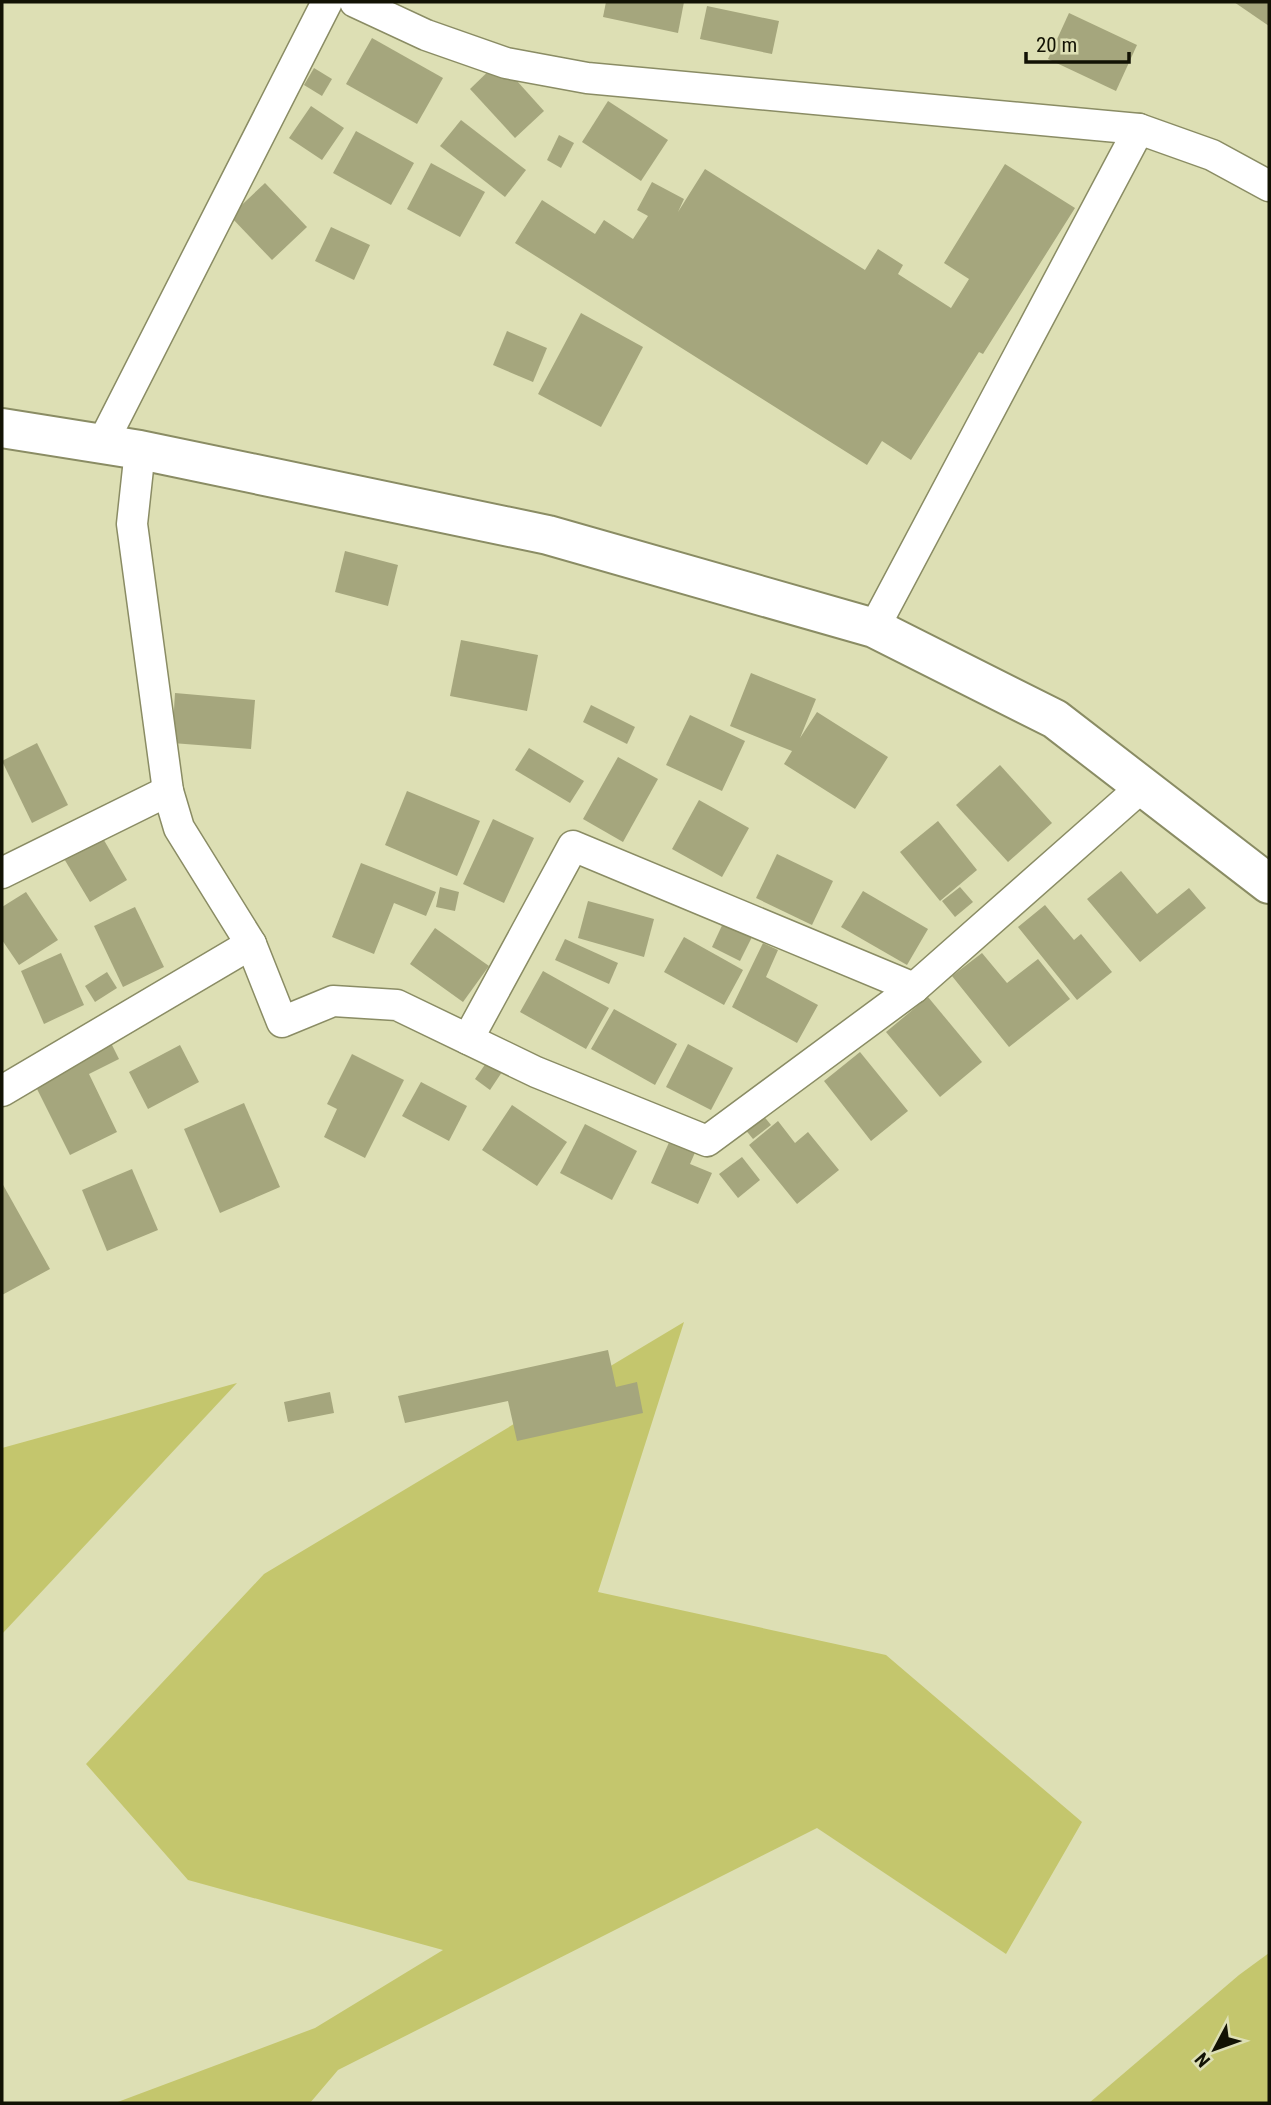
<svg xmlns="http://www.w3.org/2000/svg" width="1271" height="2105" font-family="'Roboto Condensed',sans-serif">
  <rect width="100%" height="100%" fill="#dddfb4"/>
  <g fill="#c4c66d">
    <polygon points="684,1322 598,1592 886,1655 1082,1822 1006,1954 817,1828 338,2070 310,2103 115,2103 315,2028 443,1950 188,1880 86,1764 264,1574"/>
    <polygon points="237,1383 2,1634 2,1448"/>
    <polygon points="1269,1953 1269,2103 1089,2103 1239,1975"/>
  </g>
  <g fill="#a5a67d">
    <polygon points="606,2 684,2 678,33 603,17"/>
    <polygon points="1234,2 1269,2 1269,26"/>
    <polygon points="707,6 779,21 772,54 700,39"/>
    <polygon points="1069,13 1137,45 1116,91 1048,59"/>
    <polygon points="372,38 443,78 417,124 346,84"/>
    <polygon points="499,61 544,111 515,138 470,89"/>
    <polygon points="314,68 332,79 322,96 304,85"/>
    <polygon points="608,101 668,140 641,181 582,142"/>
    <polygon points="311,106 344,128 322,160 289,138"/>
    <polygon points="461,120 526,170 505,197 440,146"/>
    <polygon points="356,131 414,163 391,205 333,173"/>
    <polygon points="559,135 574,143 561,168 547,160"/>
    <polygon points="431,163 485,192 460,237 407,209"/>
    <polygon points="1005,164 1075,208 983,354 979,352 911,460 882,441 867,465 515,243 542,200 595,234 604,220 633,239 648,216 637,210 652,182 684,199 678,212 705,169 865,270 878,249 903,265 898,274 951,308 969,279 944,263"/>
    <polygon points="265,183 307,227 272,260 230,216"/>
    <polygon points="331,227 370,245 354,280 315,261"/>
    <polygon points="581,313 643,347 601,427 538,394"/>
    <polygon points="507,331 547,348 533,382 493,365"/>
    <polygon points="345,551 398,565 388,606 335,592"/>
    <polygon points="461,640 538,655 527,711 450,696"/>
    <polygon points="751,673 816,699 800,738 817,712 888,757 855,809 784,764 792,751 730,726"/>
    <polygon points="175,693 255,700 251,749 172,743"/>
    <polygon points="591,705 635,727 627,744 583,722"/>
    <polygon points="690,715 745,741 722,791 666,765"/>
    <polygon points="37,743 68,805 32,823 2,761"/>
    <polygon points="529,748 584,781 570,803 515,770"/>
    <polygon points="618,757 658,779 623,842 583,819"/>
    <polygon points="1000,765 1052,823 1008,862 956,805"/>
    <polygon points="407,791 480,821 457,876 385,845"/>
    <polygon points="699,800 749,828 722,877 672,849"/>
    <polygon points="493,819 534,838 504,903 463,884"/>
    <polygon points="938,821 977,870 940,901 900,852"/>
    <polygon points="101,835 127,880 90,902 63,857"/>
    <polygon points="777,854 833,881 812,925 756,898"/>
    <polygon points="361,863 436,892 426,916 394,903 374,954 332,937"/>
    <polygon points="1121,871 1157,914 1189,888 1206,908 1140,962 1087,899"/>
    <polygon points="440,887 459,892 455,911 436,907"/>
    <polygon points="960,887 973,902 955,917 942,901"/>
    <polygon points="863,891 928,929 907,965 841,927"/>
    <polygon points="26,892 58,940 19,965 2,940 2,907"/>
    <polygon points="588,901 654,919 644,957 578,938"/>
    <polygon points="1045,905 1074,940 1081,934 1112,972 1077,1000 1018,927"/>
    <polygon points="135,907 164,967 123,987 94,926"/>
    <polygon points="725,919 754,933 740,961 712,947"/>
    <polygon points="435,928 489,966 463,1002 410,964"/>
    <polygon points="684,937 743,970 724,1005 664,972"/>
    <polygon points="565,939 618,963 609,984 555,960"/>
    <polygon points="763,943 778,950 766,977 818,1005 797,1043 732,1007"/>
    <polygon points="61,953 84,1005 44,1024 21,971"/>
    <polygon points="982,953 1007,983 1038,959 1070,999 1009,1047 952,976"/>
    <polygon points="543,971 609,1008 586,1049 520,1012"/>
    <polygon points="107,972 117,988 95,1002 85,986"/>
    <polygon points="928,997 982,1062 940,1097 886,1032"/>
    <polygon points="614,1009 677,1044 655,1085 591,1049"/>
    <polygon points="111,1043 119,1059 89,1074 117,1132 70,1155 33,1081"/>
    <polygon points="688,1044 733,1068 711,1110 666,1087"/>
    <polygon points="180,1045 199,1082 148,1109 129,1072"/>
    <polygon points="860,1052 908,1111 871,1141 824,1081"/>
    <polygon points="493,1053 508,1063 490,1090 475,1079"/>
    <polygon points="352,1054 404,1080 365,1158 324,1137 337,1109 327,1104"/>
    <polygon points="421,1082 467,1106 449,1141 402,1116"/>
    <polygon points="244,1103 280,1187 220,1213 184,1129"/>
    <polygon points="512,1105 567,1142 537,1186 482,1150"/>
    <polygon points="762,1114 771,1125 753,1139 744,1128"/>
    <polygon points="778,1121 795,1143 808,1132 839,1170 797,1204 749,1145"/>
    <polygon points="585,1124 637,1151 612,1200 560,1173"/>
    <polygon points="675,1129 700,1141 690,1164 712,1173 698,1204 651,1183"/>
    <polygon points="742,1157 760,1180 738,1198 719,1174"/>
    <polygon points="132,1169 158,1230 107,1251 82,1190"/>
    <polygon points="2,1183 50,1269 2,1295"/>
    <polygon points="608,1350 616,1387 637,1382 643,1413 517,1441 508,1401 405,1423 398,1396"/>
    <polygon points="330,1392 334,1413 288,1422 284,1402"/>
  </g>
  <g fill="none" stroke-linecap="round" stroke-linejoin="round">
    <g stroke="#8a8c64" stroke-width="33">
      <g id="street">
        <polyline points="355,2 426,35 506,63 587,78 1139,129 1212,155 1269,186"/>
        <polyline points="101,446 327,2"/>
        <polyline points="140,450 132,524 168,791 179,828 251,944 282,1022 333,1001 397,1005 536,1072 707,1141 914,988 1144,785"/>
        <polyline points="874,628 1139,129"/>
        <polyline points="2,873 168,791"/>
        <polyline points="468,1039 573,846 914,988"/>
        <polyline points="2,1091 251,944"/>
      </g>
    </g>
    <g stroke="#8a8c64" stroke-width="42">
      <polyline id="secondary" points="2,428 140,450 548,535 874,628 1055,719 1269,884"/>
    </g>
    <use href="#street" stroke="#fff" stroke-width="30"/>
    <use href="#secondary" stroke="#fff" stroke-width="38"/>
  </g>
  <rect width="1271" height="2105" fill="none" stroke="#121204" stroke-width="7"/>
  <g transform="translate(1215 2049) rotate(229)" stroke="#dddfb4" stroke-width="5" paint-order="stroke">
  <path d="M0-5L12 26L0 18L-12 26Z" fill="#121204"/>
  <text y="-10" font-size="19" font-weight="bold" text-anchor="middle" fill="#121204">N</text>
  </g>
  <path d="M1026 52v10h103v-10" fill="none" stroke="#121204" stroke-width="3.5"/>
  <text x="1036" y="52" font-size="21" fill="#121204" stroke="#dddfb4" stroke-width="5" paint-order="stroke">20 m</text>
</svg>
